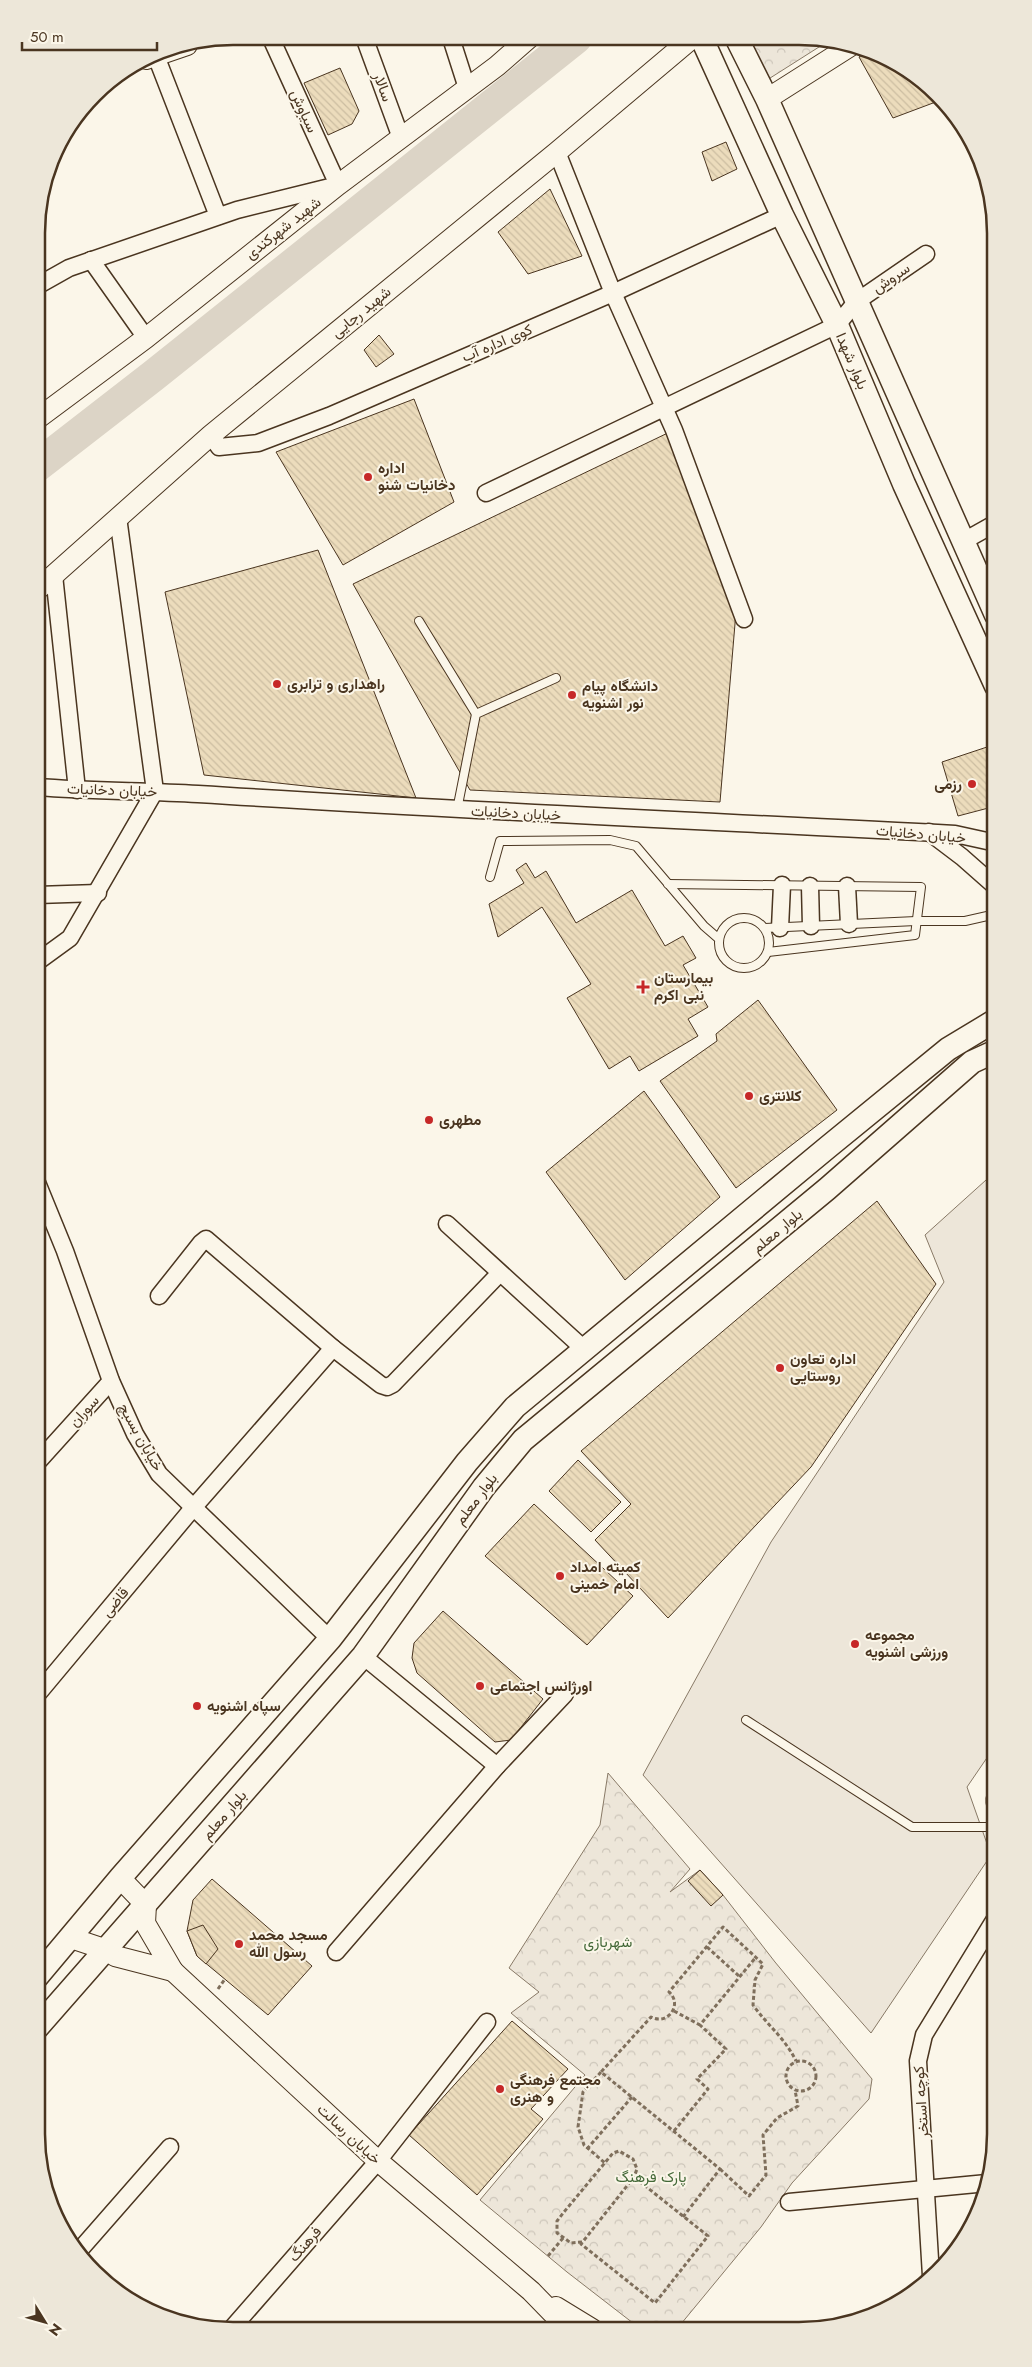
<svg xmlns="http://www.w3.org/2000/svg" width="1032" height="2367" font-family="Jost,Vazirmatn,sans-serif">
  <defs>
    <pattern id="park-crowns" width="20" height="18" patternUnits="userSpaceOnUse" patternTransform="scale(1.25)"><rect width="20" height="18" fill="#ede6d9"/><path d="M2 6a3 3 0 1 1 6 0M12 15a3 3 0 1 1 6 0" fill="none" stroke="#cdc6ba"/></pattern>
    <pattern id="building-back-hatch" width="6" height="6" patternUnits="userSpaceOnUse" patternTransform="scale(1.25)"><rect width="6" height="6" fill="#ecdcbc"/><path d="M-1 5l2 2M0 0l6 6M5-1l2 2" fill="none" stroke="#ccbda1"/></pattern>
  </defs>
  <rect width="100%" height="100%" fill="#fbf6e9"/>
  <g fill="url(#park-crowns)" stroke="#887966">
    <polygon points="748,39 830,40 767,80"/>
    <polygon points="608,1773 690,1869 670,1892 700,1870 723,1895 775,1962 872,2079 869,2099 792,2183 761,2227 676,2330 642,2330 567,2272 480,2200 585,2075 511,2013 539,1992 509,1968 600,1825"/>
  </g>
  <polygon fill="#ede6d9" stroke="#887966" points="996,1171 995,1746 967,1787 991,1855 871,2033 643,1775 771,1542 944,1282 925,1235"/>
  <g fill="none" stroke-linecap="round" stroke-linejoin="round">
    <polyline stroke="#dcd4c6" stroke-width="32" points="37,466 153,376 576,38"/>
  </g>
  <g fill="url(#building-back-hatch)" stroke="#4a3520">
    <polygon points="868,51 886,57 929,85 941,100 893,118 859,57"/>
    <polygon points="340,68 359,111 352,124 328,135 304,83"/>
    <polygon points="726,142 737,169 712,181 702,152"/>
    <polygon points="550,189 582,256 528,274 498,232"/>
    <polygon points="379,335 394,354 376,367 364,350"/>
    <polygon points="414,399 454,502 343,565 276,452"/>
    <polygon points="674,430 737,600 720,802 470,790 353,584"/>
    <polygon points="318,550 416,798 204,775 165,592"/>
    <polygon points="993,745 996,753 996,806 958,816 942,762"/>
    <polygon points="526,863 535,878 546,871 576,923 632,890 665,946 683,936 696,958 683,965 708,1007 688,1019 698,1036 639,1071 630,1056 609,1069 567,998 591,984 542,907 498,937 489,904 524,883 516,870"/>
    <polygon points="758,1000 837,1110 736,1188 660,1081 717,1041 716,1034"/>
    <polygon points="644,1091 720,1197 625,1280 546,1172"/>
    <polygon points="877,1201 936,1284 811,1467 668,1618 595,1540 631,1504 581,1451"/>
    <polygon points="578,1460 621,1502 591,1532 549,1491"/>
    <polygon points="534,1504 633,1596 587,1645 485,1556"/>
    <polygon points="443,1611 543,1699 511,1740 495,1742 417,1673 412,1658 414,1643"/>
    <polygon points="700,1870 723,1895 711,1906 688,1881"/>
    <polygon points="212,1879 312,1966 268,2015 197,1956 187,1931 193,1900"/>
    <polygon points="203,1925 218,1949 206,1964 197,1956 187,1931"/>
    <polygon points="512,2021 568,2069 531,2109 543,2119 477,2195 409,2135"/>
  </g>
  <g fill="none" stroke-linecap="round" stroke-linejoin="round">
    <g stroke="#4a3520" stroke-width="10">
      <g id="service">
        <polyline points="419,621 476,714"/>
        <polyline points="457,810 476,714 556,678"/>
        <polyline points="490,877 500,841 610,840 636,846 704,926 719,939"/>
        <polyline points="668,884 921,887 915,935 768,952"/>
        <circle cx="744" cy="943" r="25"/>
        <polyline points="765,928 916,921 965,921 996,914"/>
        <polyline points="746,1720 912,1827 995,1827"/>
      </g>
    </g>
    <g stroke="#4a3520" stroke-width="19">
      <g id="minor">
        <polyline points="364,37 401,138"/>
        <polyline points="451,38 467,88"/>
        <polyline points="156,56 218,216"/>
        <polyline points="557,152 613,293 674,430 744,619"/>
        <polyline points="91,260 146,338"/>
        <polyline points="37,286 69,268 237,210 338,185 270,36"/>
        <polyline points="211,435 219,447 258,443 329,416 613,293 782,215"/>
        <polyline points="486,493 837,325 856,302 926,254"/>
        <polyline points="962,542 996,523"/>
        <polyline points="54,575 77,790"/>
        <path d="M 37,787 C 90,791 144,791 198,794 C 450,810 702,821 955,834 L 996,843"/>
        <polyline points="929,832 962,857 996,887"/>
        <polyline points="810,886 811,926"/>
        <polyline points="847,886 849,924"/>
        <polyline points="37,895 98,893"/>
        <polyline points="780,928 782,885"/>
        <polyline points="37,962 70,938 155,791 118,517"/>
        <polyline points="36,1180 65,1251 111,1381 135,1434 159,1474 330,1639"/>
        <polyline points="447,1224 584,1349"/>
        <polyline points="159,1296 201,1243 206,1239 333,1348 381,1385 387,1387 393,1384 500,1273"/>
        <polyline points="36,1464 111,1381"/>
        <polyline points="363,1656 497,1766"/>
        <polyline points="36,1696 193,1508 333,1348"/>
        <polyline points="995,1803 995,1798"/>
        <polyline points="336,1952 497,1766 565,1694"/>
        <polyline points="789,2202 987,2183"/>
        <polyline points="78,2252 170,2147"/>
        <polyline points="931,2276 918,2061 924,2035 995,1919"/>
        <polyline points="233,2327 378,2161 487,2022"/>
      </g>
    </g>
    <g stroke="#4a3520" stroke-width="22">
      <g id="tertiary">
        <polyline points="146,59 187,45"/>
        <polyline points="767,99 852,45"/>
        <polyline points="37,419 146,338 338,185 497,66 529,38"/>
        <polyline points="37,590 211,435 557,152 691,39"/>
        <polyline points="71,1938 107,1950 115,1956 173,1971 145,1923 146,1905 120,1878"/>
        <polyline points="173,1971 378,2161 531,2291 568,2329"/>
        <polyline points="556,2307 592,2329"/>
      </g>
    </g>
    <g stroke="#4a3520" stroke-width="25">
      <g id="secondary">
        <polyline points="702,39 782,215 837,325 904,484 996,686"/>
        <polyline points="737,39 767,99 996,615"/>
        <polyline points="36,1978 120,1878 330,1639 467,1462 515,1407 828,1147 948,1049 996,1020"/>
        <polyline points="36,2029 363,1656 484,1487 523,1440 827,1189 972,1062 996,1051"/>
      </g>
    </g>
    <g stroke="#7f6f5c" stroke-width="3" stroke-dasharray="4 2.5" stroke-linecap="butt">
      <polyline points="707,1947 740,1977"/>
      <polyline points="218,1989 225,1979"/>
      <polyline points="674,2011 700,2025"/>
      <circle cx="801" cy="2076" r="15"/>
      <polyline points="601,2072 583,2092 578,2127 584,2145 605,2163"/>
      <polyline points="674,2131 708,2089 697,2079 726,2049 700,2025 756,1957"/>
      <polyline points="587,2149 632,2097"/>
      <polyline points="720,2169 749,2196 766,2175 763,2135 777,2118 798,2106 795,2090"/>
      <polygon points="634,2177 708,2236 655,2303 581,2244"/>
      <path d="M 683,2217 L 720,2169 L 601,2072 L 651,2017 C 668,2026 683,2004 669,1992 L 723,1927 L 763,1964 L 755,1980 L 753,2005 C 768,2026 785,2038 796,2061"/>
      <polyline points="582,2242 571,2243 557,2233 557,2221 564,2212 613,2153 619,2151 633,2159 637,2169 634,2177"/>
      <polyline points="548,2256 563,2238"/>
    </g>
    <use href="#service" stroke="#fbf6e9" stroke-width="8"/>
    <use href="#minor" stroke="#fbf6e9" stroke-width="16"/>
    <use href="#tertiary" stroke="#fbf6e9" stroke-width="20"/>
    <use href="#secondary" stroke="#fbf6e9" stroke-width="22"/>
  </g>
  <g fill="#c62828" stroke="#fbf6e9" stroke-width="2">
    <circle cx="368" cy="477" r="5"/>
    <circle cx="277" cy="684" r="5"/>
    <circle cx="572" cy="695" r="5"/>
    <circle cx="972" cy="784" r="5"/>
    <path d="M640.5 979.5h5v5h5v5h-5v5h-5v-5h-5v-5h5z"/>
    <circle cx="749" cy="1096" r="5"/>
    <circle cx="429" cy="1120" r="5"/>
    <circle cx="780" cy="1368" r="5"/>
    <circle cx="560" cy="1576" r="5"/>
    <circle cx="855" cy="1644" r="5"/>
    <circle cx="480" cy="1686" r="5"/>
    <circle cx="197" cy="1706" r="5"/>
    <circle cx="239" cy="1944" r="5"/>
    <circle cx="500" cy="2089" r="5"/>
  </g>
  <g text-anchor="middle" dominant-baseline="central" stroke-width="4" stroke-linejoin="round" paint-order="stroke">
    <g font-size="15" fill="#4a3520" stroke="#fbf6e9">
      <text transform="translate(383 87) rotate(70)">سالار</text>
      <text transform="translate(304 111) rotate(66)">سیاوش</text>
      <text transform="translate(283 228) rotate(-38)">شهید شهرکندی</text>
      <text transform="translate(891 278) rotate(-34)">سروش</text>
      <text transform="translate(361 312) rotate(-39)">شهید رجایی</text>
      <text transform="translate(497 343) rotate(-23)">کوی اداره آب</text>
      <text transform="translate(852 361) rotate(67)">بلوار شهدا</text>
      <text transform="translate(112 790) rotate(2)">خیابان دخانیات</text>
      <text transform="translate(516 813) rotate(3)">خیابان دخانیات</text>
      <text transform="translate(921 834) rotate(5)">خیابان دخانیات</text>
      <text transform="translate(777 1231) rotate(-40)">بلوار معلم</text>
      <text transform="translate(84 1411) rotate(-48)">سوران</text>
      <text transform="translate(141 1437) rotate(61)">خیابان بسبچ</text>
      <text transform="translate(476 1499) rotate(-53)">بلوار معلم</text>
      <text transform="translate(115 1602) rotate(-50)">قاضی</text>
      <text transform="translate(224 1815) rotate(-49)">بلوار معلم</text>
      <text transform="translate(921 2102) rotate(-94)">کوچه استخر</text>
      <text transform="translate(349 2134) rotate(43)">خیابان رسالت</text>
      <text transform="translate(305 2244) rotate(-49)">فرهنگ</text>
    </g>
    <g font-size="15" font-weight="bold" fill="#4a3520" stroke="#fbf6e9" text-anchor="start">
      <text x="378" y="468">اداره<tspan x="378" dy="17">دخانیات شنو</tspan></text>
      <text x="287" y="684">راهداری و ترابری</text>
      <text x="582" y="686">دانشگاه پیام<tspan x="582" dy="17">نور اشنویه</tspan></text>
      <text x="962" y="784" text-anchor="end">رزمی</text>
      <text x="654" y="978">بیمارستان<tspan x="654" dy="17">نبی اکرم</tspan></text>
      <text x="759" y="1096">کلانتری</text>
      <text x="439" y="1120">مطهری</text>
      <text x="790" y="1359">اداره تعاون<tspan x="790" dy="17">روستایی</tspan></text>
      <text x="570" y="1567">کمیته امداد<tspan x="570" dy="17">امام خمینی</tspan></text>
      <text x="865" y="1635">مجموعه<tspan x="865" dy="17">ورزشی اشنویه</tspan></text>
      <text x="490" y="1686">اورژانس اجتماعی</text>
      <text x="207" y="1706">سپاه اشنویه</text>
      <text x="249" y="1935">مسجد محمد<tspan x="249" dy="17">رسول الله</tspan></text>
      <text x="510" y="2080">مجتمع فرهنگی<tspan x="510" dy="17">و هنری</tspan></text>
    </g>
    <g font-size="15" fill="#436837" stroke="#fbf6e9">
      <text x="608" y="1942">شهربازی</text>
      <text x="651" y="2177">پارک فرهنگ</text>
    </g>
  </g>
  <path d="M0 0H1032V2367H0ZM233 45H799A188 188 0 0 1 987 233V2134A188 188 0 0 1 799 2322H233A188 188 0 0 1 45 2134V233A188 188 0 0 1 233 45Z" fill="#ede7d9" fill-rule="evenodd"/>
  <path fill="none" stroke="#4a3520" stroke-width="2.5" d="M233 45H799A188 188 0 0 1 987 233V2134A188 188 0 0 1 799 2322H233A188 188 0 0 1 45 2134V233A188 188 0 0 1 233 45Z"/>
  <g transform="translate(45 2322) rotate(127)" stroke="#fbf6e9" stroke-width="4" paint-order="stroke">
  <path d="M0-4L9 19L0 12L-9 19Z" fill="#4a3520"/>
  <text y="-8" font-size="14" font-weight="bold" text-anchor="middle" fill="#4a3520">N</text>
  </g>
  <path d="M22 42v8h135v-8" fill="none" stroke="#4a3520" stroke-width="2.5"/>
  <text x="30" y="42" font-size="15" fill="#4a3520" stroke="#fbf6e9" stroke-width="4" paint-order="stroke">50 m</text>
</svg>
